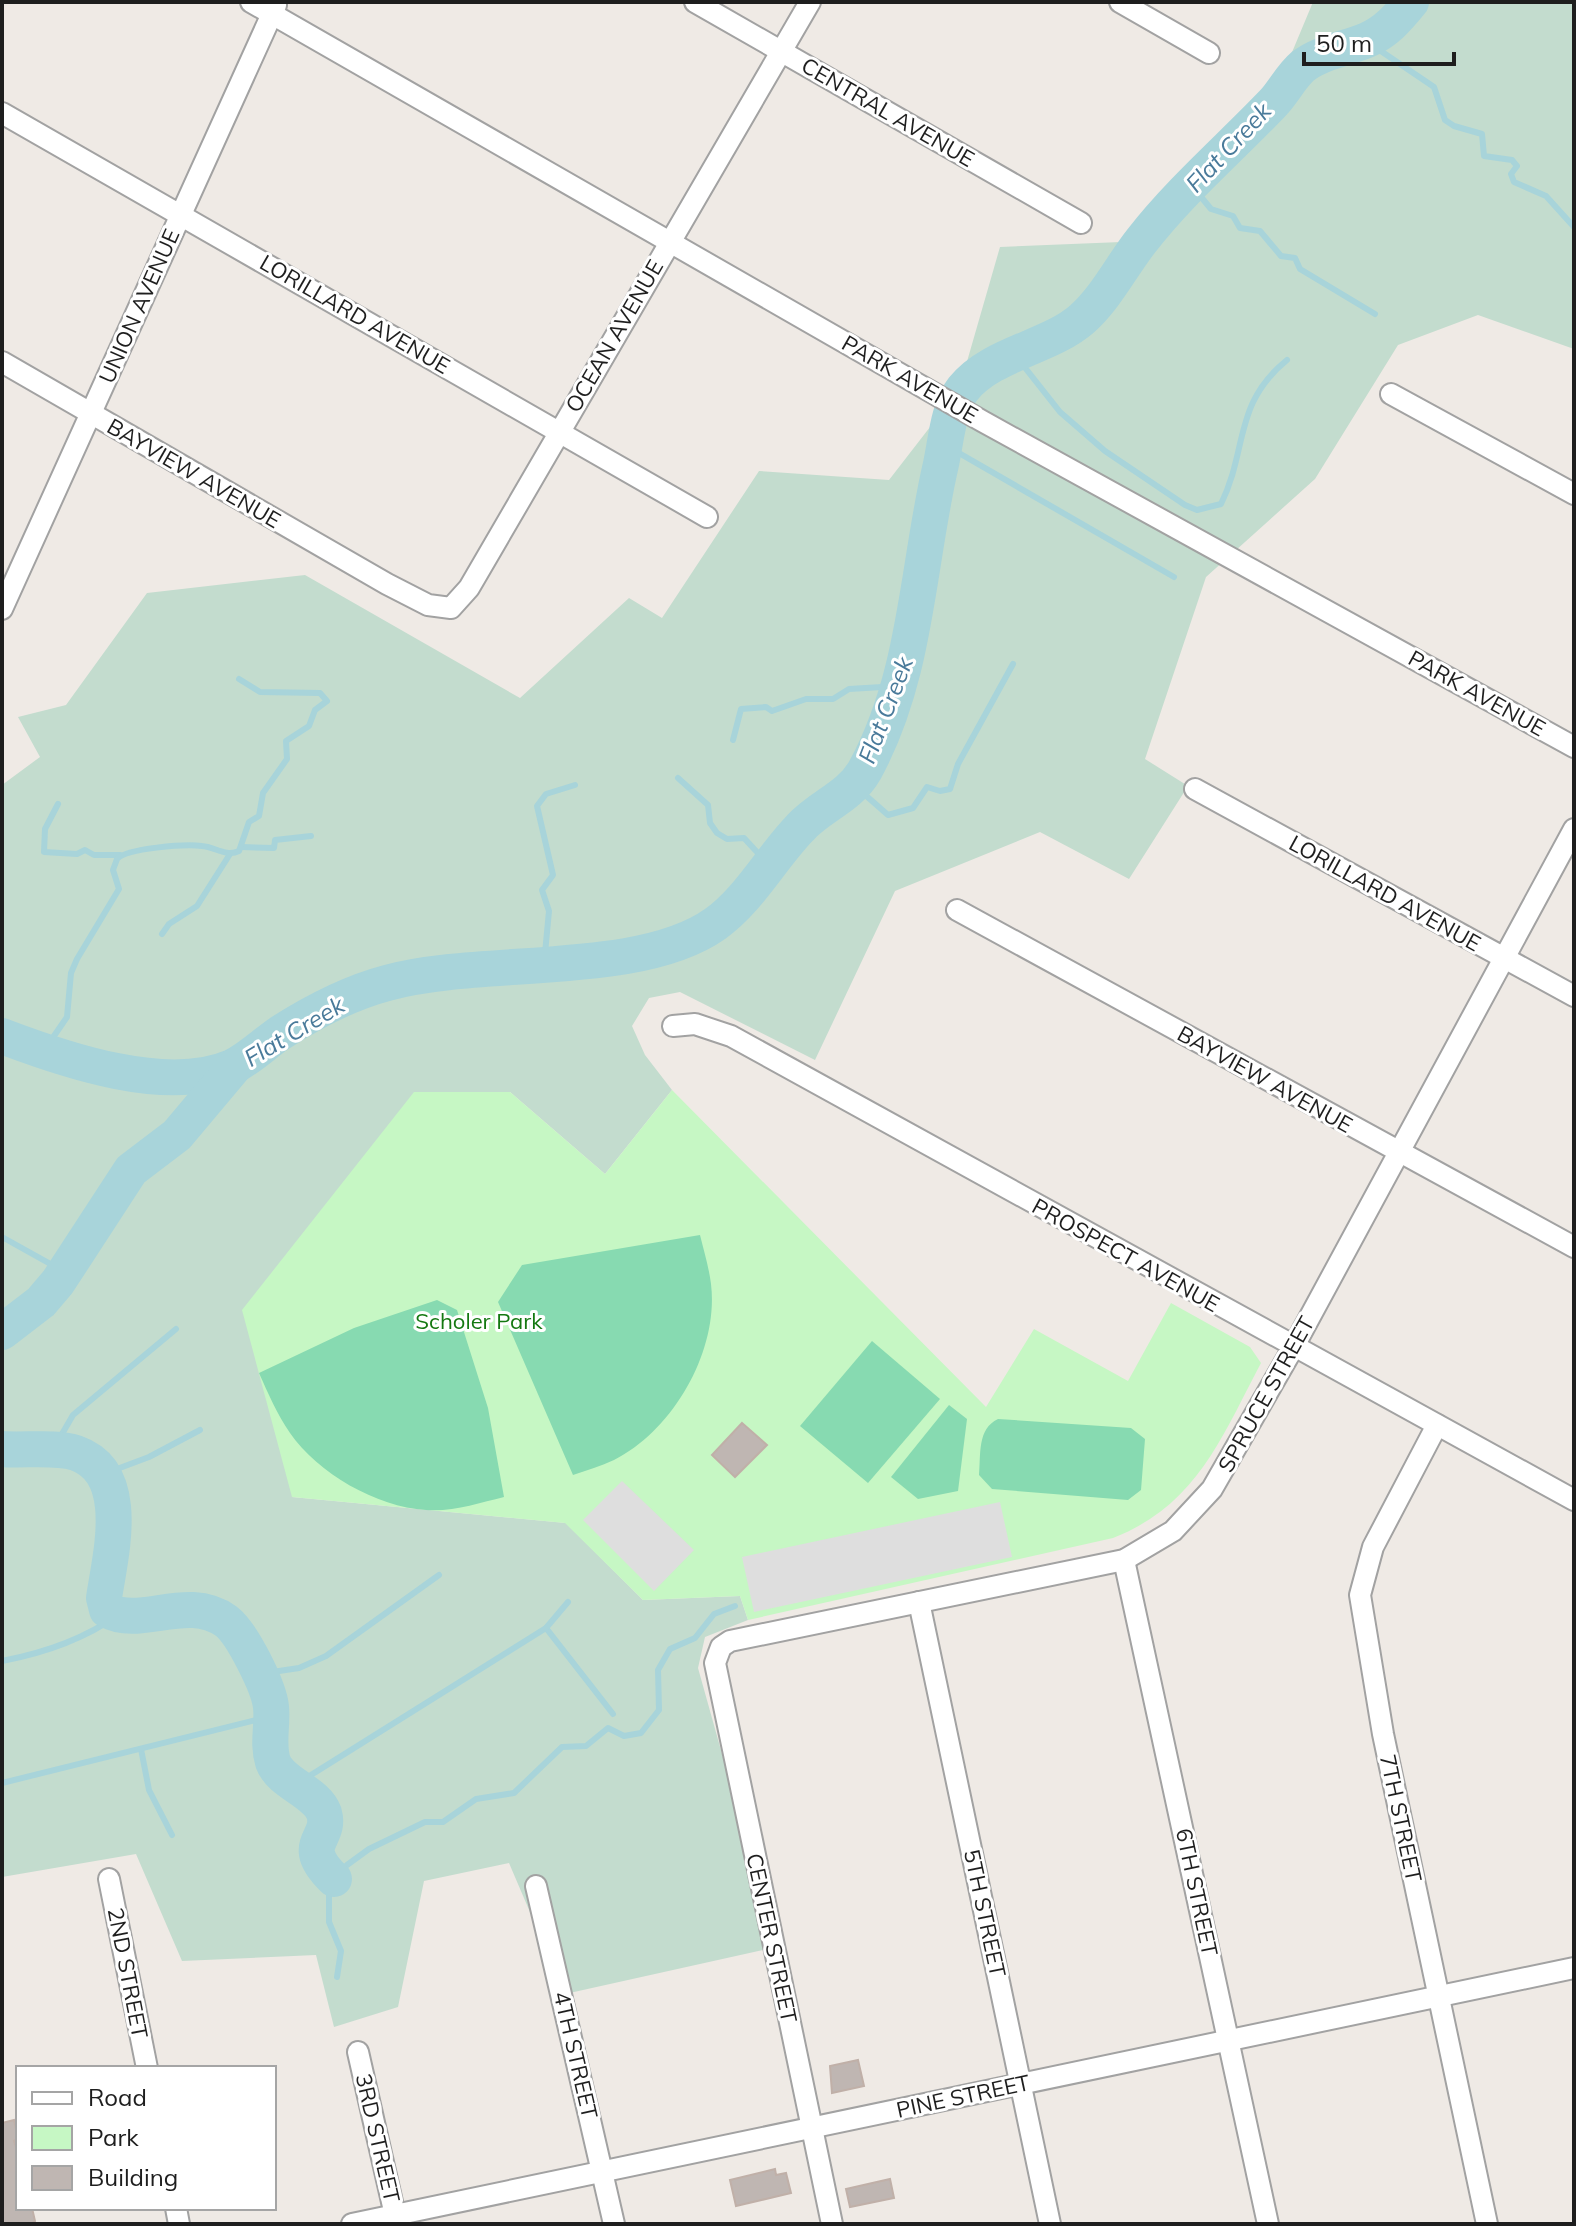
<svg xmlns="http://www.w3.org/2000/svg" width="1576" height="2226" viewBox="0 0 1576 2226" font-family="Mulish,sans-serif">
	<rect width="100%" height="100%" fill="#efeae5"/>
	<path fill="#c3dcce" d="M1313,2H1574V349L1478,315L1398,345L1315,479L1206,577L1145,759L1188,786L1129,879L1040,832L895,891L815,1060L680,992L649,998L632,1026L645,1055L672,1090L605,1174L510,1092L292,1497L566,1523L643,1600L740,1596L748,1620L705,1637L698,1668L776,1947L565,1994L509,1863L424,1881L398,2007L334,2027L316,1955L182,1961L136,1854L2,1877V785L40,757L18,717L66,705L147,593L305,575L520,698L629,598L662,618L759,471L889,480L937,418L966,365L1000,247L1121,242L1285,69Z"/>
	<path fill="#c6f7c4" d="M672,1090L986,1407L1034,1329L1128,1381L1171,1303L1250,1347L1261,1363C1221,1438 1197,1505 1113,1538L748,1620L740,1596L643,1600L565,1523L292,1497L242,1310L414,1092H510L605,1174Z"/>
	<g fill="#87dab1">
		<path d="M700,1235C704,1251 709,1268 711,1284C719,1350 674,1430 614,1460C601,1466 587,1470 573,1475L498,1302L522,1265Z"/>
		<path d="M437,1300L457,1310L488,1408L504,1497C479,1503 453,1512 426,1510C376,1507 318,1473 290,1433C277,1414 268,1393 259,1373L354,1328Z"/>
		<path d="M872,1341L940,1399L868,1483L800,1426Z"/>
		<path d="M949,1405L967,1419L958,1491L918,1499L891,1477Z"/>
		<path d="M998,1419L1131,1428L1145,1439L1141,1490L1128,1500L992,1489L979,1475C981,1454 977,1429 998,1419Z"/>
	</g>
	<g fill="#dedede">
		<path d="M622,1481L694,1550L654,1591L583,1520Z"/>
		<path d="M1000,1502L1012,1557L754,1612L742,1557Z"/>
	</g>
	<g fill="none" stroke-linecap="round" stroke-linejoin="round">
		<g stroke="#a8d4da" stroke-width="6">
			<path d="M1366,41L1434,87L1445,120L1454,126L1482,134L1484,156L1512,160L1517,166L1511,174L1514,182L1546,196L1574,227"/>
			<path d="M1192,186L1211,209L1233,216L1240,228L1260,231L1281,256L1295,258L1300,269L1375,314"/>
			<path d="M1015,355L1060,412L1105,451L1185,505L1197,510L1221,504C1248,449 1233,404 1287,360"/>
			<path d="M945,445L1174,577"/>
			<path d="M733,740L741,709L766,707L772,711L806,699H833L849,689L899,686"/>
			<path d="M678,778L708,805L710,823L717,833L727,839L744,838L769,865"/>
			<path d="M855,786L888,815L913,808L927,787L940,791L950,789L958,764L1013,664"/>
			<path d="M58,804L45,829L44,852L77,854L85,850L94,855H120"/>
			<path d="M241,847L274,848L275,840L311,836"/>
			<path d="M162,934L169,924L197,906L230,854"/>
			<path d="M544,964L549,911L542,890L553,875L537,806L546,794L575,785"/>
			<path d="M43,1052L67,1017L71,973L77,959L119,889L113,870L117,859C127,848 185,844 202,846C215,847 226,857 239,851L249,822L259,816L263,793L287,759L286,741L309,726L315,710L327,701L320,693L260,692L239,679"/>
			<path d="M2,1237L65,1272"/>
			<path d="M60,1451L62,1434L73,1415L176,1329"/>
			<path d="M101,1475L149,1457L200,1430"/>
			<path d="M546,1628L613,1714"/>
			<path d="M2,1661C44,1653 83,1640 118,1615"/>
			<path d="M259,1674L299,1668L326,1656L439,1575"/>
			<path d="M141,1749L149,1790L172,1835"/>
			<path d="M2,1783L272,1716"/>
			<path d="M295,1785L546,1628L568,1602"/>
			<path d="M337,1977L341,1951L329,1922V1890L334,1879L347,1865L369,1849L425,1822H443L476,1799L514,1793L562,1747L586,1746L608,1728L624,1736L641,1733L659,1710L658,1670L670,1649L695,1638L714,1614L735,1606"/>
		</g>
		<g stroke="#a8d4da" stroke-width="36">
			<path d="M2,1036C65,1060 167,1095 232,1067C249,1059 264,1044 280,1033C313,1012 349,993 387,983C480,957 639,978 715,924C749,900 771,858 800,828C821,805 849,798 865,770C917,675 917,567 941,464C946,441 948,408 963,389C992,353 1049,348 1082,319C1106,298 1122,265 1142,240C1180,191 1229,149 1272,104C1283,93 1291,76 1303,66C1321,52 1346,49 1367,40C1386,32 1398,18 1411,2"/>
			<path d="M2,1332L41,1302L58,1282L131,1170L177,1135L235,1066"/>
			<path d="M2,1449C24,1451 55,1446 76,1453C133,1473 110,1556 104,1598L107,1610C141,1629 187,1593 226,1621C242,1633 269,1687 271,1707C273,1725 267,1743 273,1762C281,1784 316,1791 324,1813C332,1840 297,1843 334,1879"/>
		</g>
	</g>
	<g fill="#bfb6b2" stroke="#c0b0a8" stroke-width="2">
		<path d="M742,1423L767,1445L735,1477L712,1455Z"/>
		<path d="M858,2060L864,2086L832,2093L830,2066Z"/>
		<path d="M14,2120L18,2138L14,2141L18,2154V2208H32L35,2221L31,2224H2V2123Z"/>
		<path d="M775,2169L776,2175L786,2173L791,2193L736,2206L730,2180Z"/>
		<path d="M890,2179L894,2198L850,2207L846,2189Z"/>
	</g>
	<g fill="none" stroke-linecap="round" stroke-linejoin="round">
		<defs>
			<g id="minor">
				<path d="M251,2L982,421L1574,747"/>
				<path d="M695,2L1081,223"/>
				<path d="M1120,2L1209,53"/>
				<path d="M2,113L707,517"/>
				<path d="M2,362L387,584L428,605L451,608L469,588L810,2"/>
				<path d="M1391,394L1574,494"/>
				<path d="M2,609L276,5"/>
				<path d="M1195,789L1574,996"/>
				<path d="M957,910L1574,1247"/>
				<path d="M673,1026L695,1024L731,1036L1574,1500"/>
				<path d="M1437,1425L1373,1547L1360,1595L1383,1734L1487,2224"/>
				<path d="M1124,1560L1268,2224"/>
				<path d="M919,1602L1050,2224"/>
				<path d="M109,1879L147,2068"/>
				<path d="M536,1886L614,2224"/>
				<path d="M358,2052L397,2224"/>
				<path d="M176,2208L179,2224"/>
				<path d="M352,2224L1574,1968"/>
				<path d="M832,2224L715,1663L721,1647L730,1641L1124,1560L1173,1531L1212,1489L1293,1348L1574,829"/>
			</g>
		</defs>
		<use href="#minor" stroke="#a2a2a2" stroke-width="24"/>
		<use href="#minor" stroke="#fff" stroke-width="20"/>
	</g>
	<g text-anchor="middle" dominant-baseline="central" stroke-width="6" stroke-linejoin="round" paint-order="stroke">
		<g font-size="22" fill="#1e1e1e" stroke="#fff">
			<text transform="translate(888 112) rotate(30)">CENTRAL AVENUE</text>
			<text transform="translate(139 306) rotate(-66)">UNION AVENUE</text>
			<text transform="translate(355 314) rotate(30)">LORILLARD AVENUE</text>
			<text transform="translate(614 336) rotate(-60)">OCEAN AVENUE</text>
			<text transform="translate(910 379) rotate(30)">PARK AVENUE</text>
			<text transform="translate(194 473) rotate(30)">BAYVIEW AVENUE</text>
			<text transform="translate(1477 693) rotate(29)">PARK AVENUE</text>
			<text transform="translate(1385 893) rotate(29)">LORILLARD AVENUE</text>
			<text transform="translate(1265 1079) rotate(29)">BAYVIEW AVENUE</text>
			<text transform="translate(1126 1255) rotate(29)">PROSPECT AVENUE</text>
			<text transform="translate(1266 1394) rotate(-61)">SPRUCE STREET</text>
			<text transform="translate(1401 1818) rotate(78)">7TH STREET</text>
			<text transform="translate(1197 1892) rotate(78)">6TH STREET</text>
			<text transform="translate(985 1913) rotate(78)">5TH STREET</text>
			<text transform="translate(772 1938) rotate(78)">CENTER STREET</text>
			<text transform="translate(128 1973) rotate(79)">2ND STREET</text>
			<text transform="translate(576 2055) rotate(77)">4TH STREET</text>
			<text transform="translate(963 2096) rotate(-12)">PINE STREET</text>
			<text transform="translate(378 2138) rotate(77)">3RD STREET</text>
		</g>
		<g font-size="22" fill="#147811" stroke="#fff">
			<text x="479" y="1321">Scholer Park</text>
		</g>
		<g font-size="24" font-style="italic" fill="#497a9a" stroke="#fff">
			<text transform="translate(1228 147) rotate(-47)">Flat Creek</text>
			<text transform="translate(885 710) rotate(-69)">Flat Creek</text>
			<text transform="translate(294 1031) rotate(-31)">Flat Creek</text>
		</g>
	</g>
	<rect width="1576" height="2226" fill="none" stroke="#1e1e1e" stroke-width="8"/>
	<rect x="16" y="2066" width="260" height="144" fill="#ffffff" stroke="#a5a5a5" stroke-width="2"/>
	<rect x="32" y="2092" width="40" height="12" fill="#ffffff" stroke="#a5a5a5" stroke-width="2"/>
	<text x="88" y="2106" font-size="24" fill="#1e1e1e">Road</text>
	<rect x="32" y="2126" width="40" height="24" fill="#c6f7c4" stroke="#a5a5a5" stroke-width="2"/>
	<text x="88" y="2146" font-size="24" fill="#1e1e1e">Park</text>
	<rect x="32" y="2166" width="40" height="24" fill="#bfb6b2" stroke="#a5a5a5" stroke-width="2"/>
	<text x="88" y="2186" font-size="24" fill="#1e1e1e">Building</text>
	<path d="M1304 52v12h150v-12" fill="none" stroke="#1e1e1e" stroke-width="4"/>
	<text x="1316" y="52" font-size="24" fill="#1e1e1e" stroke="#ffffff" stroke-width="6" paint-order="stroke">50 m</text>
</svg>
